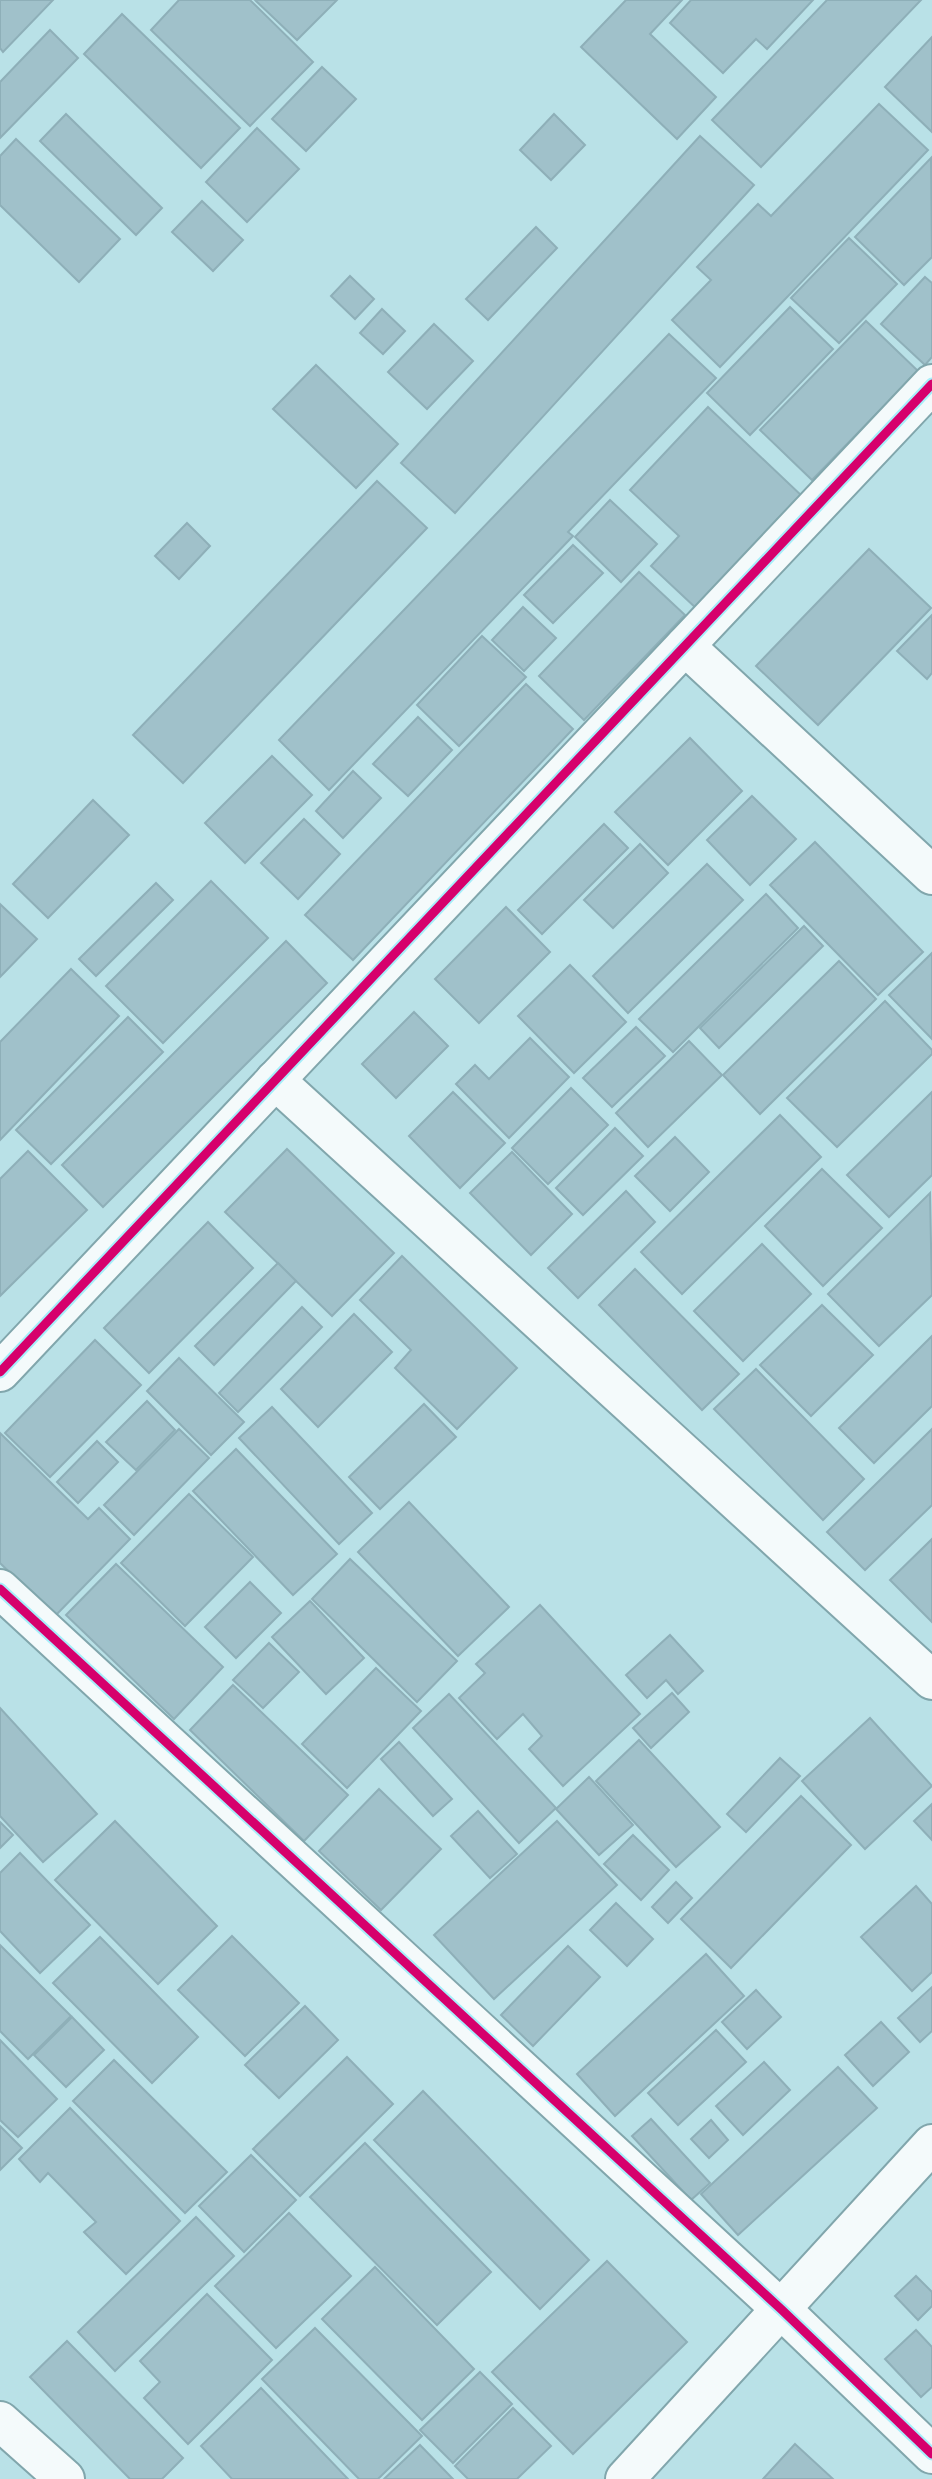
<svg xmlns="http://www.w3.org/2000/svg" width="932" height="2479" viewBox="0 0 932 2479" font-family="Poppins,sans-serif">
	<rect width="100%" height="100%" fill="#b9e1e7"/>
	<g fill="#a0c1ca" stroke="#8eafb8" stroke-width="2">
		<path d="M0,0H53L3,52L0,48Z"/>
		<path d="M179,0H250L313,62L250,126L151,30Z"/>
		<path d="M255,0H337L297,40Z"/>
		<path d="M626,0H682L650,34L716,97L677,139L581,47Z"/>
		<path d="M691,0H813L767,49L756,39L723,73L670,23Z"/>
		<path d="M827,0H921L761,167L712,120Z"/>
		<path d="M122,14L240,128L201,168L84,54Z"/>
		<path d="M50,30L78,58L0,138V82Z"/>
		<path d="M932,37V132L885,87Z"/>
		<path d="M322,67L356,99L306,151L272,119Z"/>
		<path d="M879,104L928,150L720,367L672,320L711,280L697,267L758,204L771,216Z"/>
		<path d="M66,114L162,208L136,235L40,141Z"/>
		<path d="M554,114L585,145L551,180L520,150Z"/>
		<path d="M257,128L299,169L247,222L206,182Z"/>
		<path d="M700,136L754,185L455,513L401,463Z"/>
		<path d="M16,139L120,239L79,282L0,205V156Z"/>
		<path d="M931,158L932,257L904,285L855,237Z"/>
		<path d="M202,201L243,240L213,271L172,232Z"/>
		<path d="M536,227L557,248L488,320L466,299Z"/>
		<path d="M849,238L897,284L839,343L791,298Z"/>
		<path d="M350,276L374,299L355,319L331,296Z"/>
		<path d="M925,277L932,283V357L925,365L881,324Z"/>
		<path d="M790,307L833,349L750,435L707,393Z"/>
		<path d="M382,309L405,331L383,354L360,333Z"/>
		<path d="M866,321L918,371L812,480L760,430Z"/>
		<path d="M434,324L473,361L427,409L388,372Z"/>
		<path d="M669,334L716,378L568,532L573,536L329,790L279,740Z"/>
		<path d="M316,365L398,444L356,488L273,409Z"/>
		<path d="M708,407L803,497L697,609L651,566L679,536L630,490Z"/>
		<path d="M377,481L427,528L183,783L133,735Z"/>
		<path d="M610,500L657,544L621,582L575,537Z"/>
		<path d="M187,523L210,546L179,579L155,556Z"/>
		<path d="M573,545L603,573L553,623L524,595Z"/>
		<path d="M869,549L931,608L818,725L756,666Z"/>
		<path d="M639,572L685,615L584,720L539,676Z"/>
		<path d="M523,607L556,638L524,671L492,640Z"/>
		<path d="M932,615V673L927,679L897,651Z"/>
		<path d="M482,636L526,677L459,746L417,705Z"/>
		<path d="M526,684L573,729L353,960L305,915Z"/>
		<path d="M418,717L452,750L408,796L373,764Z"/>
		<path d="M690,738L742,791L668,865L615,812Z"/>
		<path d="M272,756L312,795L245,863L205,823Z"/>
		<path d="M353,771L381,798L343,838L316,811Z"/>
		<path d="M752,796L796,839L750,885L707,840Z"/>
		<path d="M93,800L129,835L48,918L13,884Z"/>
		<path d="M304,819L340,854L298,899L261,863Z"/>
		<path d="M604,824L628,848L542,934L518,910Z"/>
		<path d="M815,842L923,952L878,995L770,885Z"/>
		<path d="M640,844L668,873L613,928L584,900Z"/>
		<path d="M707,864L743,900L628,1013L593,976Z"/>
		<path d="M211,881L268,938L163,1043L106,986Z"/>
		<path d="M156,883L173,900L96,976L79,959Z"/>
		<path d="M766,894L798,928L673,1052L639,1019Z"/>
		<path d="M0,904L37,939L0,977Z"/>
		<path d="M506,907L550,952L479,1023L435,979Z"/>
		<path d="M804,926L823,946L719,1048L700,1028Z"/>
		<path d="M286,941L327,983L103,1207L62,1165Z"/>
		<path d="M932,953V1039L889,995Z"/>
		<path d="M839,961L876,999L760,1114L723,1075Z"/>
		<path d="M570,965L626,1022L574,1073L518,1016Z"/>
		<path d="M71,969L119,1016L0,1140V1042Z"/>
		<path d="M885,1001L932,1050V1054L837,1147L787,1098Z"/>
		<path d="M414,1012L448,1046L396,1098L362,1064Z"/>
		<path d="M128,1017L163,1052L51,1164L16,1130Z"/>
		<path d="M636,1027L665,1056L612,1107L583,1078Z"/>
		<path d="M530,1038L569,1077L509,1138L456,1084L475,1065L489,1079Z"/>
		<path d="M689,1041L722,1075L648,1147L616,1113Z"/>
		<path d="M571,1088L608,1125L548,1184L512,1148Z"/>
		<path d="M453,1092L505,1143L460,1188L409,1136Z"/>
		<path d="M932,1092V1175L889,1217L847,1175Z"/>
		<path d="M780,1115L821,1157L682,1294L641,1252Z"/>
		<path d="M615,1128L643,1156L583,1215L556,1188Z"/>
		<path d="M675,1137L709,1172L670,1211L635,1176Z"/>
		<path d="M287,1149L394,1253L332,1316L225,1212Z"/>
		<path d="M28,1151L87,1210L0,1296V1179Z"/>
		<path d="M512,1152L572,1214L531,1255L470,1193Z"/>
		<path d="M822,1169L882,1228L823,1286L765,1226Z"/>
		<path d="M626,1191L655,1222L578,1298L548,1268Z"/>
		<path d="M930,1193L932,1295L879,1346L828,1294Z"/>
		<path d="M208,1222L253,1268L149,1373L104,1328Z"/>
		<path d="M762,1244L811,1294L743,1361L694,1311Z"/>
		<path d="M402,1256L517,1368L457,1429L395,1368L411,1350L360,1300Z"/>
		<path d="M278,1263L296,1281L214,1365L195,1346Z"/>
		<path d="M635,1269L739,1374L702,1410L599,1305Z"/>
		<path d="M822,1305L873,1355L811,1416L760,1365Z"/>
		<path d="M302,1307L322,1327L238,1412L219,1393Z"/>
		<path d="M354,1314L392,1352L318,1427L281,1389Z"/>
		<path d="M932,1336V1406L874,1463L839,1428Z"/>
		<path d="M95,1340L141,1385L50,1477L5,1433Z"/>
		<path d="M179,1358L244,1422L211,1455L147,1391Z"/>
		<path d="M756,1369L864,1479L823,1520L714,1409Z"/>
		<path d="M147,1401L175,1430L136,1470L106,1442Z"/>
		<path d="M424,1404L456,1437L380,1509L349,1477Z"/>
		<path d="M272,1407L372,1513L339,1544L239,1438Z"/>
		<path d="M179,1429L209,1458L134,1535L104,1505Z"/>
		<path d="M932,1429V1505L865,1570L827,1532Z"/>
		<path d="M0,1433L88,1519L99,1508L130,1539L55,1616L0,1563Z"/>
		<path d="M97,1441L118,1462L78,1503L57,1482Z"/>
		<path d="M236,1449L337,1554L293,1595L193,1491Z"/>
		<path d="M189,1494L253,1557L185,1626L121,1563Z"/>
		<path d="M409,1502L509,1607L458,1656L358,1552Z"/>
		<path d="M932,1539V1622L890,1580Z"/>
		<path d="M350,1559L457,1661L417,1702L312,1599Z"/>
		<path d="M116,1564L223,1667L174,1719L66,1615Z"/>
		<path d="M250,1582L281,1613L236,1658L205,1627Z"/>
		<path d="M310,1601L364,1658L326,1694L272,1637Z"/>
		<path d="M540,1605L640,1714L563,1786L529,1749L542,1736L523,1714L497,1739L459,1698L485,1673L476,1664Z"/>
		<path d="M670,1635L703,1671L678,1694L666,1680L647,1698L626,1675Z"/>
		<path d="M269,1643L299,1672L263,1708L233,1680Z"/>
		<path d="M376,1668L421,1711L347,1788L302,1744Z"/>
		<path d="M233,1685L348,1795L304,1841L190,1730Z"/>
		<path d="M672,1693L689,1712L651,1748L633,1728Z"/>
		<path d="M449,1694L556,1808L519,1843L413,1728Z"/>
		<path d="M0,1708L97,1814L43,1862L0,1816Z"/>
		<path d="M870,1718L932,1786L865,1849L802,1781Z"/>
		<path d="M639,1740L720,1827L676,1867L596,1781Z"/>
		<path d="M399,1742L452,1799L433,1816L381,1759Z"/>
		<path d="M780,1758L800,1776L746,1832L727,1814Z"/>
		<path d="M589,1777L633,1825L599,1855L556,1809Z"/>
		<path d="M379,1789L441,1849L381,1910L319,1851Z"/>
		<path d="M801,1796L851,1845L731,1968L681,1919Z"/>
		<path d="M932,1804V1840L914,1821Z"/>
		<path d="M478,1811L517,1854L490,1878L451,1836Z"/>
		<path d="M115,1821L217,1926L158,1984L55,1880Z"/>
		<path d="M557,1821L617,1885L494,1999L434,1935Z"/>
		<path d="M0,1822L13,1835L0,1848Z"/>
		<path d="M633,1835L669,1870L641,1900L604,1864Z"/>
		<path d="M20,1853L90,1925L40,1973L0,1931V1873Z"/>
		<path d="M676,1882L692,1898L668,1923L652,1907Z"/>
		<path d="M916,1886L932,1904V1972L912,1991L861,1937Z"/>
		<path d="M616,1903L653,1939L627,1966L590,1930Z"/>
		<path d="M232,1936L299,2003L245,2056L178,1990Z"/>
		<path d="M100,1937L198,2037L152,2083L53,1983Z"/>
		<path d="M0,1945L71,2016L28,2059L0,2031Z"/>
		<path d="M568,1946L600,1977L533,2046L501,2015Z"/>
		<path d="M706,1954L744,1996L615,2116L577,2074Z"/>
		<path d="M932,1987V2031L920,2042L898,2018Z"/>
		<path d="M756,1990L781,2017L747,2049L722,2022Z"/>
		<path d="M305,2006L338,2040L279,2098L245,2065Z"/>
		<path d="M72,2017L104,2050L66,2087L34,2055Z"/>
		<path d="M881,2022L909,2052L873,2086L845,2055Z"/>
		<path d="M716,2030L746,2062L678,2125L648,2093Z"/>
		<path d="M0,2040L57,2099L18,2137L0,2120Z"/>
		<path d="M347,2057L393,2104L300,2196L253,2149Z"/>
		<path d="M114,2060L227,2172L185,2213L73,2101Z"/>
		<path d="M764,2062L790,2090L743,2135L716,2106Z"/>
		<path d="M838,2067L877,2108L738,2235L701,2194Z"/>
		<path d="M423,2091L589,2260L540,2309L374,2140Z"/>
		<path d="M70,2108L180,2221L126,2274L84,2232L96,2222L48,2173L40,2182L19,2159Z"/>
		<path d="M651,2119L710,2183L691,2200L632,2136Z"/>
		<path d="M711,2120L728,2140L709,2158L691,2139Z"/>
		<path d="M0,2126L22,2148L0,2170Z"/>
		<path d="M365,2143L491,2272L437,2325L310,2197Z"/>
		<path d="M251,2155L296,2200L244,2252L199,2206Z"/>
		<path d="M289,2213L351,2276L276,2348L215,2286Z"/>
		<path d="M196,2217L234,2256L115,2371L78,2332Z"/>
		<path d="M607,2261L687,2342L573,2454L492,2372Z"/>
		<path d="M375,2267L474,2369L422,2420L322,2319Z"/>
		<path d="M916,2276L932,2292V2306L918,2320L895,2296Z"/>
		<path d="M207,2294L272,2360L188,2444L144,2398L160,2382L140,2361Z"/>
		<path d="M315,2328L422,2436L378,2479H359L262,2379Z"/>
		<path d="M916,2330L932,2347V2387L921,2397L885,2359Z"/>
		<path d="M67,2341L183,2458L162,2479H130L30,2377Z"/>
		<path d="M480,2372L512,2404L453,2463L420,2430Z"/>
		<path d="M261,2388L348,2479H232L201,2446Z"/>
		<path d="M513,2408L551,2446L517,2479H468L455,2466Z"/>
		<path d="M795,2444L833,2479H763Z"/>
		<path d="M420,2445L453,2479H384Z"/>
	</g>
	<g fill="none" stroke-linecap="round" stroke-linejoin="round">
		<defs>
			<g id="minor">
				<path d="M685,646L932,875"/>
				<path d="M275,1080L932,1680"/>
				<path d="M0,1372L932,384"/>
				<path d="M0,1589L782,2310L932,2454"/>
				<path d="M0,2421L65,2479"/>
				<path d="M625,2479L932,2144"/>
			</g>
		</defs>
		<use href="#minor" stroke="#81a6ac" stroke-width="42"/>
		<use href="#minor" stroke="#f4fafb" stroke-width="38"/>
		<defs>
			<g id="cycleway">
				<path d="M0,1372L932,384"/>
				<path d="M0,1589L782,2310L932,2454"/>
			</g>
		</defs>
		<use href="#cycleway" stroke="#a6eefa" stroke-width="13"/>
		<use href="#cycleway" stroke="#d6006c" stroke-width="9"/>
	</g>
</svg>
